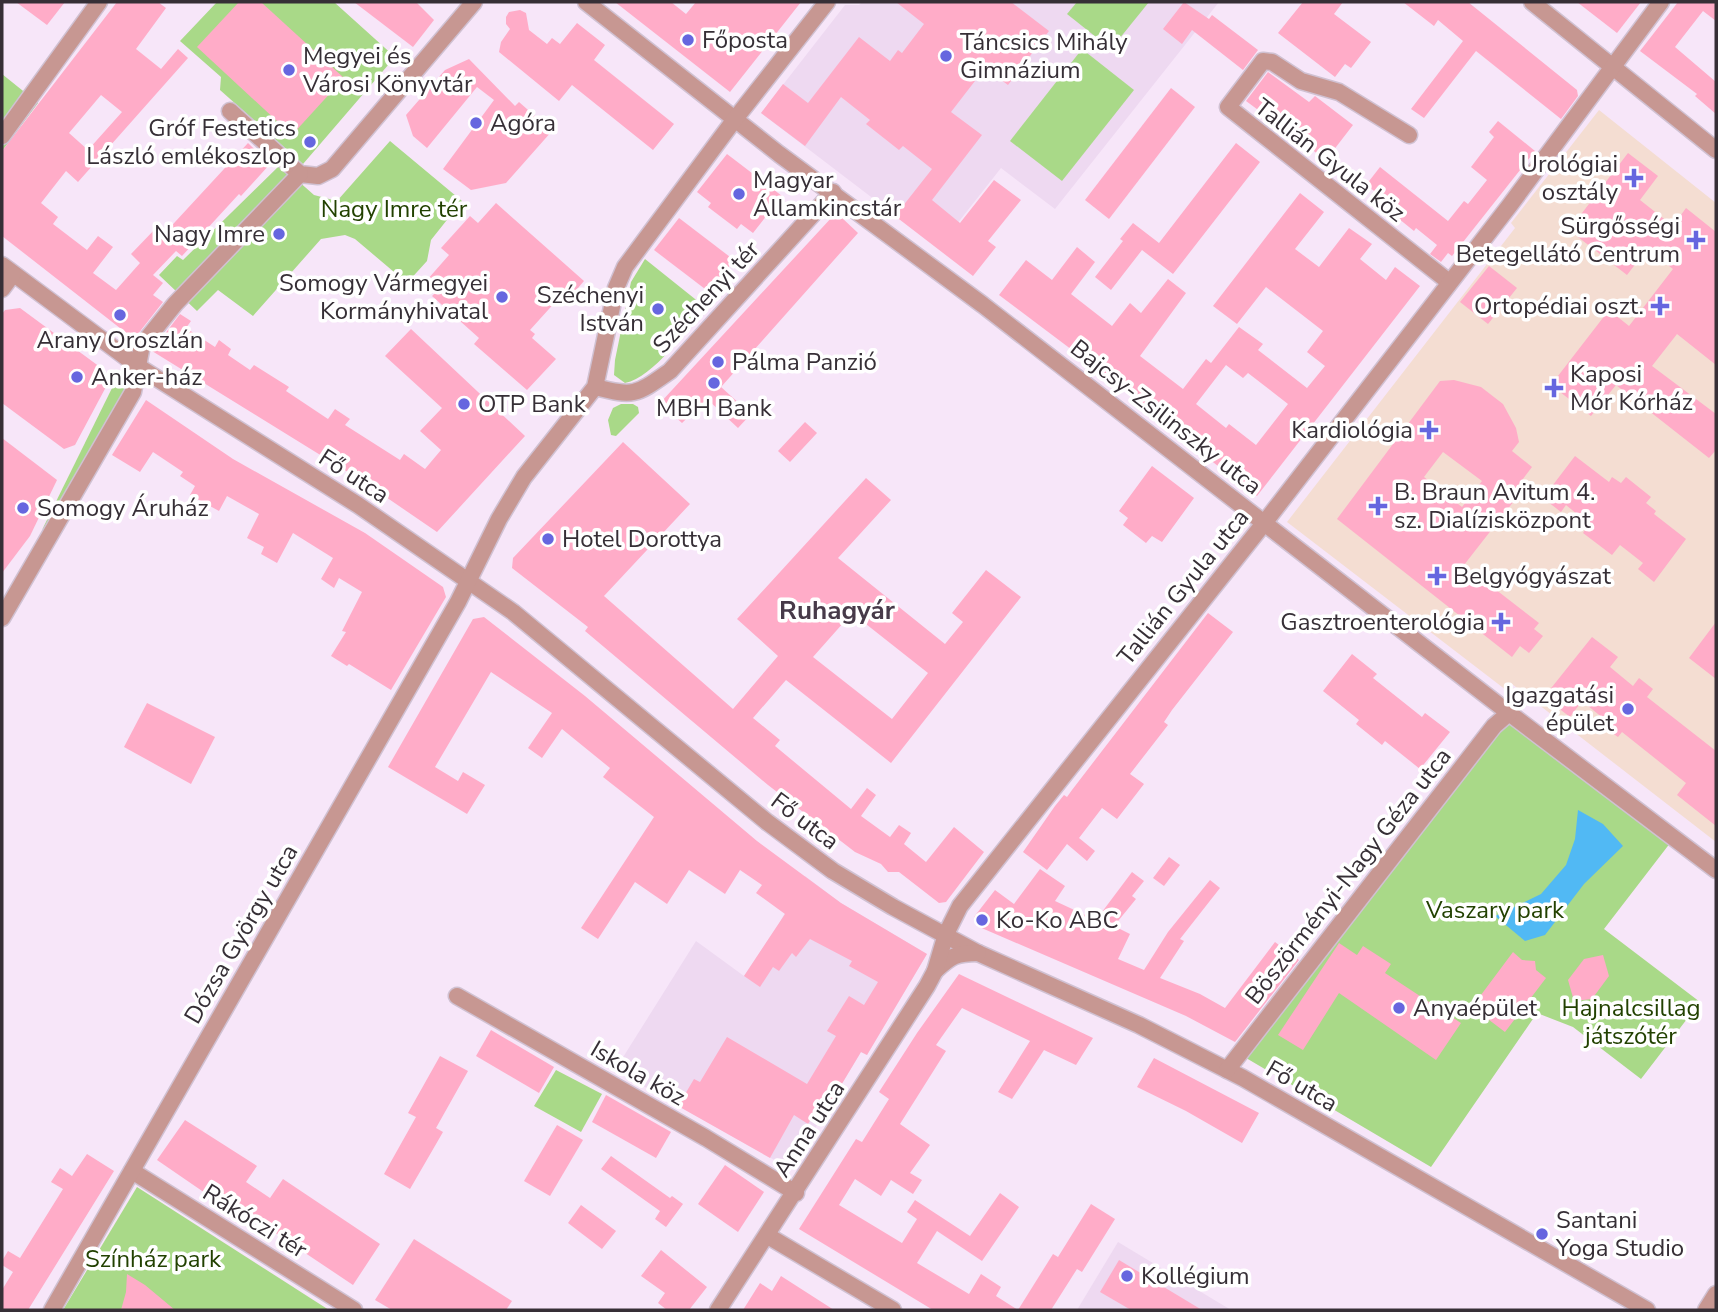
<svg xmlns="http://www.w3.org/2000/svg" width="1718" height="1312" viewBox="0 0 1718 1312" font-family="'Nunito Sans',sans-serif">
	<rect width="100%" height="100%" fill="#f7e6f9"/>
	<g fill="#eed9f1">
		<path d="M862,2H1219L1055,209L1001,168L938,248L761,113L845,5H859Z"/>
		<path d="M805,876L841,903L927,954L867,1055L861,1052L793,1165L785,1166L615,1070L696,941L744,976L780,922Z"/>
		<path d="M1118,1242L1231,1310H1077Z"/>
	</g>
	<path fill="#f4ddd2" d="M1599,110L1716,203V842L1512,684L1506,690L1287,522L1515,228L1511,223Z"/>
	<g fill="#a9d988">
		<path d="M217,2H334L395,57L303,164L220,90L221,77L180,41Z"/>
		<path d="M1077,2H1149L1111,49L1067,14Z"/>
		<path d="M1082,49L1134,90L1062,181L1010,141Z"/>
		<path d="M2,74L38,103L2,151Z"/>
		<path d="M390,141L462,201L431,240L427,261L407,283L355,239L345,235L321,239L253,316L218,290L197,311L159,275L177,256L183,260L280,165L314,195L337,201Z"/>
		<path d="M645,259L705,307C686,330 654,377 625,383L614,375L615,360L631,282Z"/>
		<path d="M115,382L130,392L73,490L42,530Z"/>
		<path d="M621,404H633L638,407L639,413L616,436L611,435L608,420L613,408Z"/>
		<path d="M1509,713L1674,838L1604,929L1700,1002L1641,1079L1573,1027L1537,1013L1431,1167L1241,1055Z"/>
		<path d="M556,1070L602,1094L581,1132L534,1106Z"/>
		<path d="M137,1187L329,1310H63Z"/>
	</g>
	<path fill="#51b9f4" d="M1578,810L1603,824L1623,846L1584,884L1545,935L1525,941L1495,916L1541,894L1566,865L1575,839Z"/>
	<g fill="#ffacc8" fill-rule="evenodd">
		<path d="M16,2H65L47,25Z"/>
		<path d="M117,2H158L166,8L136,49L161,69L178,49L188,58L78,182L66,171L41,203L58,217L53,224L87,250L98,236L113,247L93,273L116,290L140,263L131,254L156,228L163,235L248,143L270,164L241,196L239,194L182,256L176,251L153,275L163,283L153,295L163,302L134,339L2,236V151ZM101,95L122,112L88,150L69,133Z"/>
		<path d="M239,2H261L344,78L292,135L197,47Z"/>
		<path d="M354,2H416L434,20L413,47Z"/>
		<path d="M615,2H671L686,14L696,2H801L730,92Z"/>
		<path d="M896,2H1011L1049,31L1008,85L985,68L951,112L982,135L932,200L960,223L994,180L1021,200L988,241L996,247L973,276L895,216L932,169L903,146L899,150L866,124L870,120L841,97L805,146L761,113L783,84L808,103L859,37L890,61L898,50L902,53L924,24Z"/>
		<path d="M1184,2L1209,19L1212,15L1258,50L1243,70L1192,30L1182,44L1163,29Z"/>
		<path d="M1303,2H1343L1334,14L1371,42L1351,68L1345,64L1335,77L1278,33Z"/>
		<path d="M1403,2H1468L1577,90L1578,96L1561,119L1476,51L1424,118L1411,109L1463,41L1438,20L1434,26Z"/>
		<path d="M1577,2H1641L1617,33Z"/>
		<path d="M1678,2H1716V21L1703,11L1675,47L1716,82V114L1695,96L1697,94L1640,51Z"/>
		<path d="M520,10L526,13L529,30L547,44L552,38L560,44L577,23L605,45L594,60L674,124L653,150L572,85L559,101L499,52L501,42L510,29L506,24V17L509,12Z"/>
		<path d="M469,59L515,106L519,102L552,131L506,183L471,190L443,169L494,100L477,87L427,148L413,136L406,115L445,70Z"/>
		<path d="M1268,72L1309,102L1315,96L1353,125L1326,160L1246,101Z"/>
		<path d="M1171,88L1195,107L1109,219L1085,200Z"/>
		<path d="M1498,121L1535,151L1452,256L1448,253L1441,262L1430,254L1437,245L1416,228L1414,231L1373,198L1377,193L1366,185L1380,167L1448,221L1464,201L1468,204L1487,180L1471,167L1494,137L1489,132Z"/>
		<path d="M1236,143L1260,162L1173,274L1142,250L1111,290L1095,277L1123,241L1120,239L1133,223L1159,243Z"/>
		<path d="M1628,153L1658,176L1640,200L1673,226L1686,208L1716,232V365L1677,334L1652,366L1716,414V450L1709,458L1616,385L1591,416L1551,385L1609,310L1629,326L1673,269L1647,249L1627,275L1569,230Z"/>
		<path d="M727,154L782,196L753,233L741,224L737,229L708,207L711,203L697,192Z"/>
		<path d="M1300,193L1324,212L1295,249L1319,267L1349,228L1372,244L1360,259L1386,280L1395,267L1420,286L1257,496L1205,456L1207,452L1177,429L999,295L1026,260L1052,280L1077,247L1095,262L1071,294L1112,326L1130,303L1141,313L1168,279L1186,293L1140,356L1183,389L1206,359L1211,363L1239,327L1263,344L1258,350L1307,388L1325,366L1307,352L1323,331L1266,287L1237,324L1213,306ZM1226,365L1243,378L1248,373L1288,404L1256,445L1229,424L1226,428L1196,404Z"/>
		<path d="M496,203L584,281L565,303L558,299L530,330L535,334L532,338L556,359L527,390L474,344L479,338L432,296L437,291L427,280L449,255L441,248L470,216L478,223Z"/>
		<path d="M833,216H840L858,233L721,387L751,414L738,428L707,399L682,423L660,403Z"/>
		<path d="M679,218L734,260L709,292L654,250Z"/>
		<path d="M1489,266L1517,288L1488,324L1460,302Z"/>
		<path d="M20,308L104,370L107,385L75,445L64,449L2,403V314L5,310Z"/>
		<path d="M180,314L191,321L186,328L215,347L219,340L231,349L228,355L250,370L254,365L289,387L286,391L328,419L335,409L350,419L345,425L400,460L404,454L425,469L441,450L420,431L442,408L385,356L411,329L525,436L437,532L364,482L152,351Z"/>
		<path d="M1454,380L1481,387L1503,404L1516,428L1519,442L1512,451L1532,467L1516,488L1521,492L1464,565L1539,623L1534,629L1543,636L1529,653L1520,646L1512,657L1337,519L1440,381ZM1443,452L1482,481L1462,507L1424,477Z"/>
		<path d="M146,400L233,459L365,533L443,587L446,597L391,690L349,664L347,666L331,656L346,632L342,631L362,592L339,578L334,588L321,579L333,558L293,533L277,563L261,554L264,547L247,538L259,514L227,496L219,511L190,495L195,486L180,476L183,472L153,452L140,472L112,455Z"/>
		<path d="M805,422L817,433L790,462L778,451Z"/>
		<path d="M2,438L57,480L30,536L2,573Z"/>
		<path d="M623,442L690,504L604,596L733,709L778,656L737,619L866,478L891,500L838,558L945,644L963,622L952,613L986,570L1021,597L891,763L786,680L753,718L780,740L775,746L851,809L867,788L876,795L861,816L890,837L899,825L911,833L904,844L926,862L954,827L984,852L946,902L939,903L899,872H888L881,864L855,852L768,785L585,631L588,627L512,568L513,558ZM852,613L928,673L892,719L813,657Z"/>
		<path d="M1575,456L1609,482L1612,477L1621,483L1626,477L1651,497L1646,503L1656,511L1654,514L1686,539L1654,582L1638,569L1643,563L1620,545L1612,555L1583,533L1589,524L1566,505L1561,512L1543,498Z"/>
		<path d="M1152,466L1194,498L1162,542L1152,536L1146,543L1123,525L1128,518L1119,511Z"/>
		<path d="M1208,613L1233,632L1172,710L1164,722L1168,725L1130,774L1144,784L1117,819L1102,808L1079,838L1095,851L1087,861L1067,844L1047,870L1023,852L1055,806L1064,795L1067,797L1072,790Z"/>
		<path d="M484,617L585,696L757,841L841,903L927,954L867,1055L861,1052L828,1107L821,1103L808,1124L794,1115L770,1158L678,1106L694,1079L700,1082L727,1037L807,1084L836,1036L827,1031L849,996L864,1005L878,982L849,966L852,961L810,939L796,957L792,953L779,971L773,967L760,987L744,976L785,914L756,893L762,885L740,870L725,894L689,870L667,904L635,882L598,939L581,928L654,817L603,777L610,768L562,729L542,758L528,748L552,713L491,672L435,767L458,781L463,772L485,785L467,814L388,767L473,619Z"/>
		<path d="M1716,622V679L1689,658Z"/>
		<path d="M1592,637L1618,657L1610,667L1633,686L1639,678L1653,689L1647,697L1716,751V826L1677,795L1686,783L1622,732L1618,737L1605,728L1609,723L1582,701L1570,717L1544,697Z"/>
		<path d="M1352,654L1377,674L1373,678L1422,717L1425,713L1450,732L1420,769L1385,741L1382,745L1356,724L1359,720L1323,691Z"/>
		<path d="M147,703L215,737L191,784L124,747Z"/>
		<path d="M1169,857L1180,865L1164,886L1153,878Z"/>
		<path d="M1040,869L1065,886L1055,901L1096,920L1132,872L1144,881L1132,896L1136,899L1114,926L1130,934L1118,959L1144,970L1168,932L1210,880L1220,888L1180,939L1184,941L1160,978L1200,994L1225,1008L1275,942L1299,960L1235,1042L1186,1016L977,926L974,917L995,890L1014,904Z"/>
		<path d="M1339,943L1357,955L1363,946L1391,964L1385,973L1461,1023L1436,1060L1339,993L1303,1050L1278,1035Z"/>
		<path d="M1513,952L1522,960L1535,961L1536,970L1546,978L1505,1032L1472,1007Z"/>
		<path d="M1603,955L1609,976L1592,999L1574,1001L1568,980L1584,959Z"/>
		<path d="M959,974L1093,1038L1076,1065L1044,1050L1012,1099L998,1092L1030,1041L962,1008L936,1045L946,1051L900,1124L930,1145L910,1173L922,1180L913,1194L891,1180L881,1196L855,1179L839,1205L902,1243L917,1219L907,1212L915,1200L970,1236L1000,1193L1019,1207L982,1261L937,1231L917,1263L969,1294L981,1274L1001,1287L996,1296L1018,1310L1053,1254L1058,1257L1091,1204L1115,1219L1082,1272L1077,1269L1051,1310H933L799,1229L856,1139L862,1142L889,1099L879,1092L917,1033Z"/>
		<path d="M491,1030L554,1067L539,1093L476,1056Z"/>
		<path d="M440,1056L468,1071L436,1128L443,1132L410,1189L384,1174L416,1117L408,1113Z"/>
		<path d="M1154,1058L1259,1113L1242,1143L1186,1111L1137,1087Z"/>
		<path d="M606,1095L671,1132L656,1158L592,1122Z"/>
		<path d="M185,1120L257,1166L246,1182L270,1198L283,1179L380,1244L353,1285L244,1212L240,1217L157,1160Z"/>
		<path d="M557,1125L583,1140L550,1196L524,1181Z"/>
		<path d="M87,1154L114,1171L28,1310H2V1290L13,1272L2,1265V1261L8,1251L20,1258L63,1189L51,1182L60,1168L72,1176Z"/>
		<path d="M611,1156L670,1198L672,1196L683,1204L666,1227L655,1219L660,1211L601,1169Z"/>
		<path d="M725,1165L764,1192L738,1232L698,1204Z"/>
		<path d="M581,1205L616,1231L602,1249L568,1223Z"/>
		<path d="M414,1239L512,1301L506,1310H392L375,1300Z"/>
		<path d="M661,1250L707,1287L689,1310H667L658,1303L665,1293L641,1276Z"/>
		<path d="M1119,1260L1202,1310H1131L1100,1292Z"/>
		<path d="M127,1274L145,1285L175,1310H121L126,1292Z"/>
		<path d="M781,1276L834,1310H743L760,1283L772,1291Z"/>
	</g>
	<g fill="none" stroke-linecap="round" stroke-linejoin="round">
		<defs>
			<g id="street">
				<path d="M586,2L779,154L983,305L1509,713L1716,870"/>
				<path d="M1532,2L1716,150"/>
				<path d="M230,111L300,174L318,176L332,169L474,2"/>
				<path d="M1409,135L1339,92L1301,81L1272,62L1263,61L1228,107L1449,282"/>
				<path d="M2,136L99,2"/>
				<path d="M2,265L139,367L358,505L513,612L767,822L833,871L893,907L978,953L1139,1025L1243,1078L1647,1310"/>
				<path d="M2,289L13,274"/>
				<path d="M595,387C635,397 636,395 670,371L833,192"/>
				<path d="M2,618L133,392L142,345L175,304L300,174"/>
				<path d="M935,971C951,956 956,953 978,953"/>
				<path d="M457,996L706,1138L796,1193"/>
				<path d="M1227,1070L1494,726L1509,713"/>
				<path d="M132,1171L354,1310"/>
				<path d="M768,1236L893,1310"/>
				<path d="M52,1310L458,602L499,519L524,477L595,387L616,288L625,267L735,119L827,2"/>
				<path d="M718,1310L927,986L935,971L946,934L960,906L1265,522L1510,205L1661,2"/>
				<path d="M1706,1310L1716,1294"/>
			</g>
		</defs>
		<use href="#street" stroke="#d0c1d2" stroke-width="19"/>
		<use href="#street" stroke="#c79792" stroke-width="16"/>
	</g>
	<g fill="#6666df" stroke="#fff" stroke-width="2.5">
		<circle cx="688" cy="40" r="7"/>
		<circle cx="946" cy="56" r="7"/>
		<circle cx="289" cy="70" r="7"/>
		<circle cx="476" cy="123" r="7"/>
		<circle cx="310" cy="142" r="7"/>
		<path d="M1630.5 167.5h7v7h7v7h-7v7h-7v-7h-7v-7h7z"/>
		<circle cx="739" cy="194" r="7"/>
		<circle cx="279" cy="234" r="7"/>
		<path d="M1692.5 229.5h7v7h7v7h-7v7h-7v-7h-7v-7h7z"/>
		<circle cx="502" cy="297" r="7"/>
		<path d="M1656.5 295.5h7v7h7v7h-7v7h-7v-7h-7v-7h7z"/>
		<circle cx="658" cy="309" r="7"/>
		<circle cx="120" cy="315" r="7"/>
		<circle cx="718" cy="362" r="7"/>
		<circle cx="77" cy="377" r="7"/>
		<circle cx="714" cy="383" r="7"/>
		<path d="M1550.5 377.5h7v7h7v7h-7v7h-7v-7h-7v-7h7z"/>
		<circle cx="464" cy="404" r="7"/>
		<path d="M1425.5 419.5h7v7h7v7h-7v7h-7v-7h-7v-7h7z"/>
		<path d="M1374.5 495.5h7v7h7v7h-7v7h-7v-7h-7v-7h7z"/>
		<circle cx="23" cy="508" r="7"/>
		<circle cx="548" cy="539" r="7"/>
		<path d="M1433.5 565.5h7v7h7v7h-7v7h-7v-7h-7v-7h7z"/>
		<path d="M1497.5 611.5h7v7h7v7h-7v7h-7v-7h-7v-7h7z"/>
		<circle cx="1628" cy="709" r="7"/>
		<circle cx="982" cy="920" r="7"/>
		<circle cx="1399" cy="1008" r="7"/>
		<circle cx="1542" cy="1234" r="7"/>
		<circle cx="1127" cy="1276" r="7"/>
	</g>
	<g text-anchor="middle" dominant-baseline="central" stroke-width="7" stroke-linejoin="round" paint-order="stroke">
		<g font-size="24" fill="#362f36" stroke="#fff" text-anchor="start">
			<text x="702" y="40">Főposta</text>
			<text x="960" y="42">Táncsics Mihály<tspan x="960" dy="28">Gimnázium</tspan></text>
			<text x="303" y="56">Megyei és<tspan x="303" dy="28">Városi Könyvtár</tspan></text>
			<text x="490" y="123">Agóra</text>
			<text x="296" y="128" text-anchor="end">Gróf Festetics<tspan x="296" dy="28">László emlékoszlop</tspan></text>
			<text x="1618" y="164" text-anchor="end">Urológiai<tspan x="1618" dy="28">osztály</tspan></text>
			<text x="753" y="180">Magyar<tspan x="753" dy="28">Államkincstár</tspan></text>
			<text x="1680" y="226" text-anchor="end">Sürgősségi<tspan x="1680" dy="28">Betegellátó Centrum</tspan></text>
			<text x="265" y="234" text-anchor="end">Nagy Imre</text>
			<text x="488" y="283" text-anchor="end">Somogy Vármegyei<tspan x="488" dy="28">Kormányhivatal</tspan></text>
			<text x="644" y="295" text-anchor="end">Széchenyi<tspan x="644" dy="28">István</tspan></text>
			<text x="1644" y="306" text-anchor="end">Ortopédiai oszt.</text>
			<text x="120" y="340" text-anchor="middle">Arany Oroszlán</text>
			<text x="732" y="362">Pálma Panzió</text>
			<text x="1570" y="374">Kaposi<tspan x="1570" dy="28">Mór Kórház</tspan></text>
			<text x="91" y="377">Anker-ház</text>
			<text x="478" y="404">OTP Bank</text>
			<text x="714" y="408" text-anchor="middle">MBH Bank</text>
			<text x="1413" y="430" text-anchor="end">Kardiológia</text>
			<text x="1394" y="492">B. Braun Avitum 4.<tspan x="1394" dy="28">sz. Dialízisközpont</tspan></text>
			<text x="37" y="508">Somogy Áruház</text>
			<text x="562" y="539">Hotel Dorottya</text>
			<text x="1453" y="576">Belgyógyászat</text>
			<text x="1485" y="622" text-anchor="end">Gasztroenterológia</text>
			<text x="1614" y="695" text-anchor="end">Igazgatási<tspan x="1614" dy="28">épület</tspan></text>
			<text x="996" y="920">Ko-Ko ABC</text>
			<text x="1413" y="1008">Anyaépület</text>
			<text x="1556" y="1220">Santani<tspan x="1556" dy="28">Yoga Studio</tspan></text>
			<text x="1141" y="1276">Kollégium</text>
		</g>
		<g font-size="24" fill="#362f36" stroke="#fff">
			<text transform="translate(1330 160) rotate(38)">Tallián Gyula köz</text>
			<text transform="translate(706 297) rotate(-47)">Széchenyi tér</text>
			<text transform="translate(1166 417) rotate(38)">Bajcsy-Zsilinszky utca</text>
			<text transform="translate(354 476) rotate(33)">Fő utca</text>
			<text transform="translate(1183 587) rotate(-51)">Tallián Gyula utca</text>
			<text transform="translate(805 821) rotate(37)">Fő utca</text>
			<text transform="translate(1348 876) rotate(-52)">Böszörményi-Nagy Géza utca</text>
			<text transform="translate(241 934) rotate(-60)">Dózsa György utca</text>
			<text transform="translate(638 1073) rotate(30)">Iskola köz</text>
			<text transform="translate(1302 1086) rotate(30)">Fő utca</text>
			<text transform="translate(809 1129) rotate(-57)">Anna utca</text>
			<text transform="translate(255 1221) rotate(32)">Rákóczi tér</text>
		</g>
		<g font-size="24" fill="#224101" stroke="#fff">
			<text x="394" y="209">Nagy Imre tér</text>
			<text x="1495" y="910">Vaszary park</text>
			<text x="1631" y="1008">Hajnalcsillag<tspan x="1631" dy="28">játszótér</tspan></text>
			<text x="153" y="1259">Színház park</text>
		</g>
		<g font-size="26" font-weight="bold" fill="#473a49" stroke="#fff">
			<text x="837" y="610">Ruhagyár</text>
		</g>
	</g>
	<rect width="1718" height="1312" fill="none" stroke="#362f36" stroke-width="7"/>
</svg>
